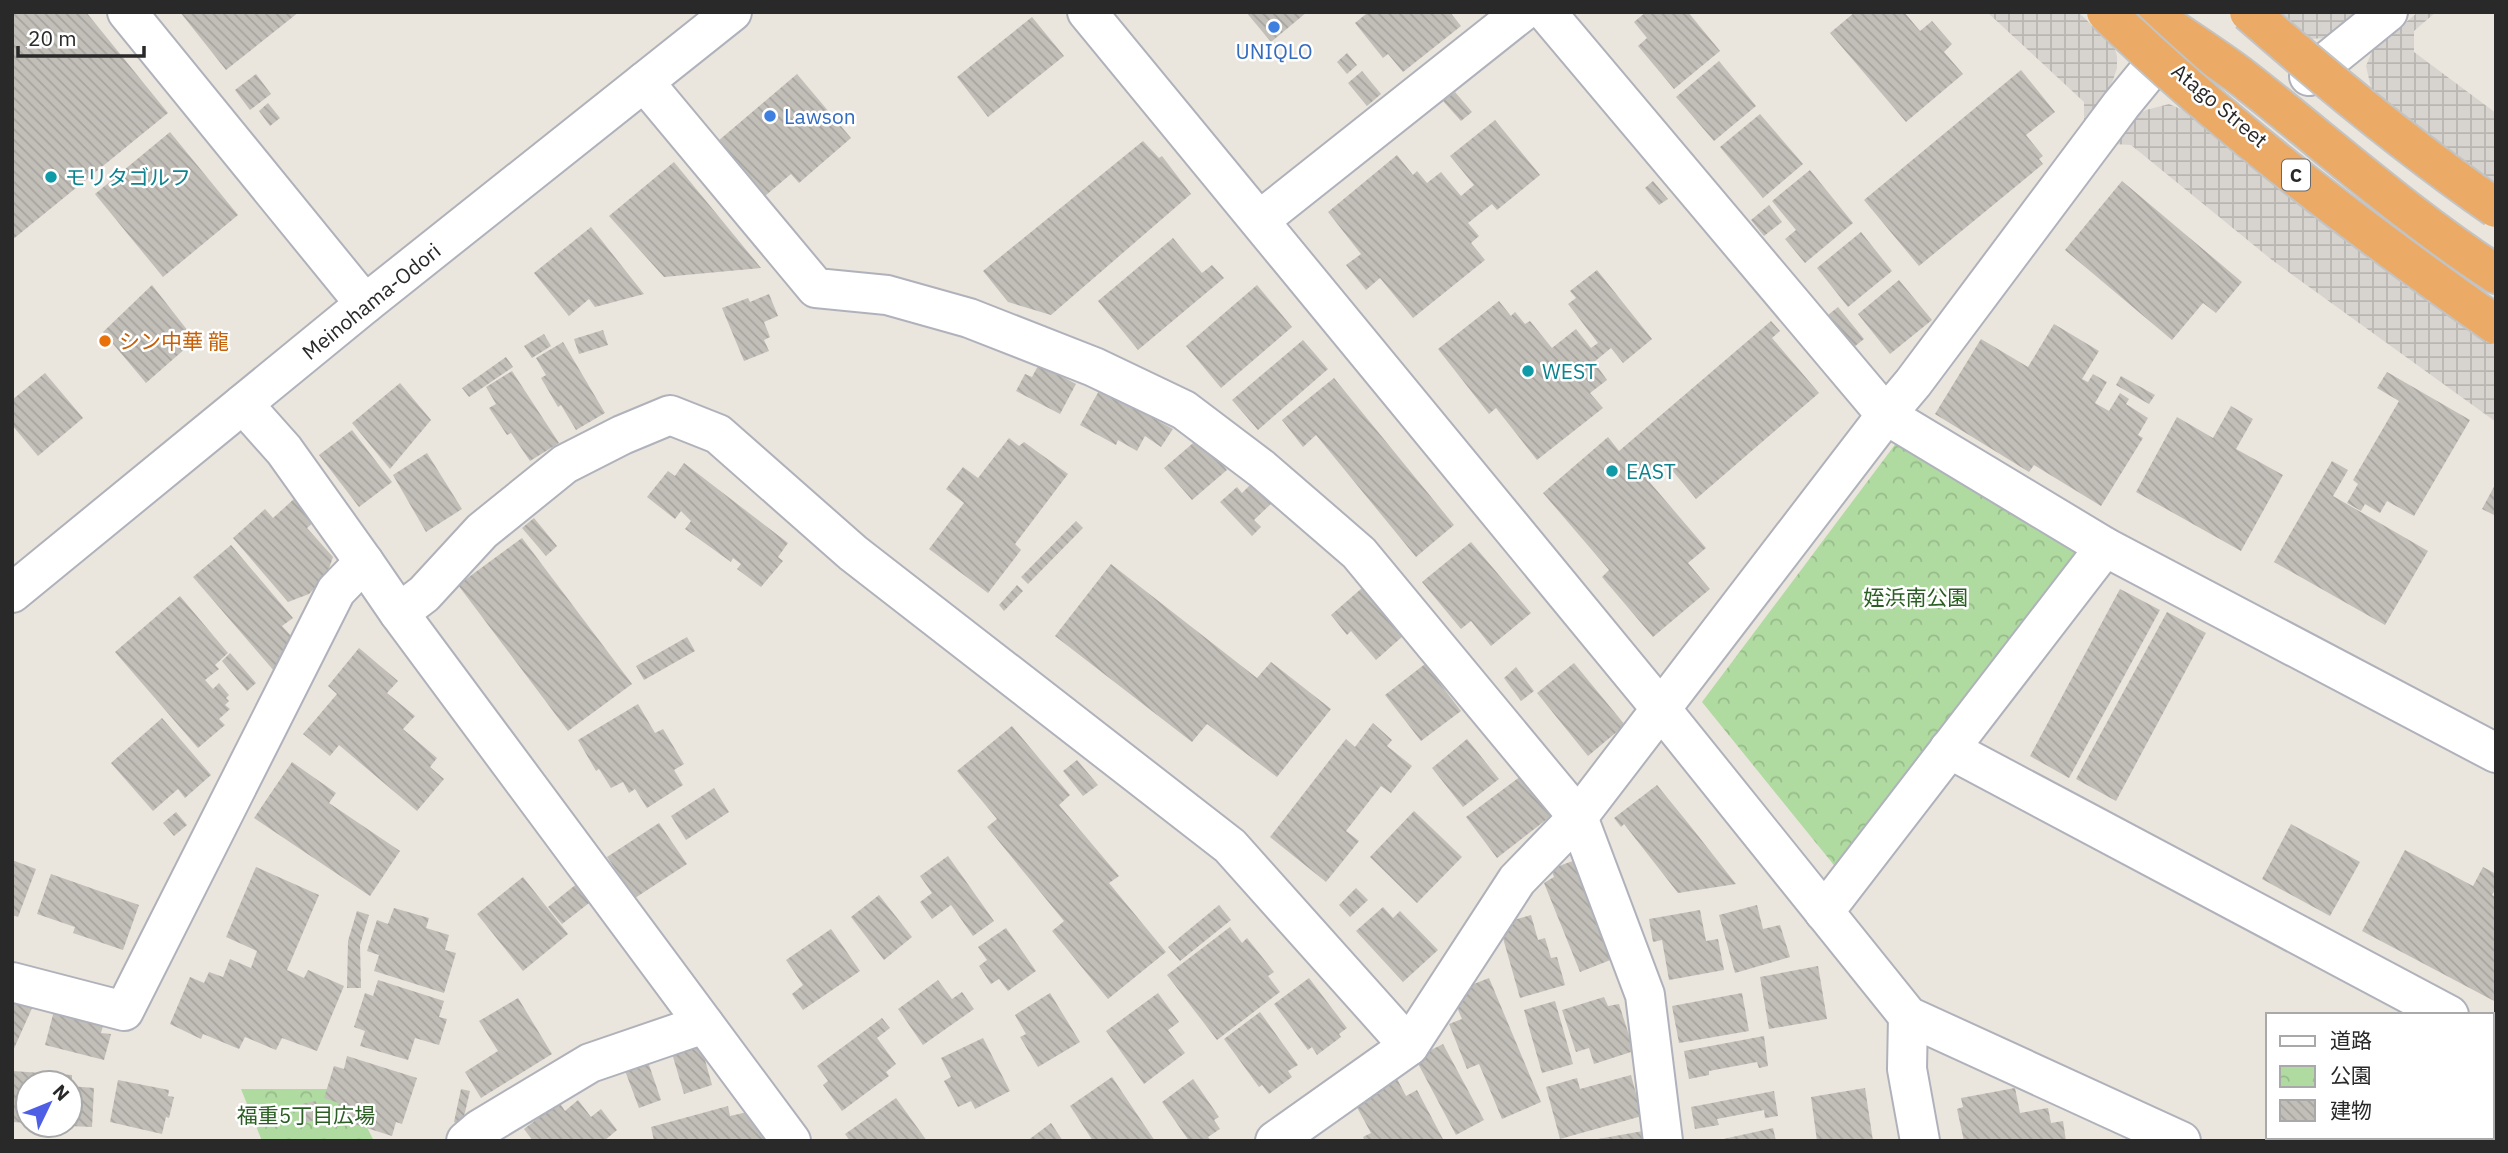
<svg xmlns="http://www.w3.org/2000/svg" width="2508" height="1153" viewBox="0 0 2508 1153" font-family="'IBM Plex Sans','Noto Sans JP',sans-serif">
	<defs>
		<pattern id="park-crowns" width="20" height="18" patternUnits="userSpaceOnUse" patternTransform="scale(1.75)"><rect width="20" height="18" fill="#afdaa0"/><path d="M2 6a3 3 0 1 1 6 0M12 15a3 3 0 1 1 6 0" fill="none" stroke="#97bb8a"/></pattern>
		<pattern id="plaza-grid" width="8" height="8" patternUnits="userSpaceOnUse" patternTransform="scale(1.75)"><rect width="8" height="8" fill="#d7d4cf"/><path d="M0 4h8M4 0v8" fill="none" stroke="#b9b6b2"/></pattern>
		<pattern id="building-back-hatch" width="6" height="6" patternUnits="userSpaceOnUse" patternTransform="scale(1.75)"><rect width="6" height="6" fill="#c2bfb9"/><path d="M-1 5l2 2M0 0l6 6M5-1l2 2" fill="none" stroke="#a7a49f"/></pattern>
	</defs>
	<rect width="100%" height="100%" fill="#eae5dd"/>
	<g fill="url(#park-crowns)">
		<path d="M1897,442L2089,549L1842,875L1702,702Z"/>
		<path d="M241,1089H347L374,1141H262Z"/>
	</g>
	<g fill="url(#plaza-grid)">
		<path d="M1987,12H2078L2114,46L2117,56V68L2113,80L2107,92L2084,121V102Z"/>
		<path d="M2270,12H2366L2346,30L2324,38L2311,39L2302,37Z"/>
		<path d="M2418,12H2436L2414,31V52L2496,113V189L2372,92L2366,66L2372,51Z"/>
		<path d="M2169,104L2190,113L2313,213L2496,346V422L2272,260L2131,145L2114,144L2136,116L2146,110Z"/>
	</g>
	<g fill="url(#building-back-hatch)">
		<path d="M12,12H86L168,113L12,240Z"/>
		<path d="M180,12H299L226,70Z"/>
		<path d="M1246,12H1307L1271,42Z"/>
		<path d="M1364,12H1450L1461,26L1403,72L1388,54L1383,58L1355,23L1366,14Z"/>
		<path d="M1646,12H1688L1720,51L1674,89L1638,46L1647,38L1634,22Z"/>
		<path d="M1855,12H1904L1920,31L1932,21L1952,44L1944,52L1963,74L1906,122L1830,33Z"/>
		<path d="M1032,17L1064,56L988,117L957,77Z"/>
		<path d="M1347,53L1357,65L1347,74L1337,62Z"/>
		<path d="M1719,61L1756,106L1714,141L1676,97Z"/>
		<path d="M2021,70L2055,112L2026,135L2043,156L2039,159L2043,164L1919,266L1864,200Z"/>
		<path d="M1362,71L1381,94L1367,106L1348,83Z"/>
		<path d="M256,74L271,94L250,110L235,90Z"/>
		<path d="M797,74L851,138L799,183L791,174L758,202L711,147Z"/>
		<path d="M1455,92L1472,112L1461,121L1443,101Z"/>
		<path d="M268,103L280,118L270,126L259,111Z"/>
		<path d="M1760,114L1803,164L1763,198L1720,147Z"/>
		<path d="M1495,120L1540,175L1497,210L1492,204L1468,223L1479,236L1471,243L1485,260L1413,318L1380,278L1366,290L1346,265L1361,254L1328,212L1397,155L1413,175L1417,171L1427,183L1441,172L1461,196L1474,185L1450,156Z"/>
		<path d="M170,132L238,215L163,277L95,194Z"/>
		<path d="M1143,141L1159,158L1162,156L1191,194L1051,315L1008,302L983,271Z"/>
		<path d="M674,162L761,268L664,277L609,216Z"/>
		<path d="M1810,170L1853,223L1805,263L1785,239L1796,230L1772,201Z"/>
		<path d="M1653,181L1668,199L1659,205L1645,188Z"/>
		<path d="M2122,181L2242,282L2216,313L2203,303L2172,340L2065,250Z"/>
		<path d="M1769,205L1782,222L1764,236L1751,220Z"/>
		<path d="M591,227L644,294L595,307L589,299L569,316L534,273Z"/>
		<path d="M1861,232L1892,271L1848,307L1817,268Z"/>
		<path d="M1173,238L1202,273L1212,265L1224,278L1138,350L1098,301Z"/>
		<path d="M1597,270L1652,339L1623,363L1611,348L1594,362L1607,380L1590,393L1603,408L1537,460L1496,408L1489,414L1438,349L1499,301L1511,316L1515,312L1525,324L1530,321L1552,348L1576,329L1591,348L1598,343L1568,304L1576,298L1570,291Z"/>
		<path d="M1899,280L1932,320L1890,354L1858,314Z"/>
		<path d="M152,285L195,340L146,383L103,332Z"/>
		<path d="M1257,285L1292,327L1221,388L1186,346Z"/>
		<path d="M769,294L778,316L764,322L770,337L764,340L769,351L744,361L722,308L748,298L750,302Z"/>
		<path d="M1838,307L1864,339L1854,347L1828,315Z"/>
		<path d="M1771,321L1780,331L1772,338L1819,393L1696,499L1666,463L1647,479L1706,548L1688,563L1710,589L1653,637L1602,577L1609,570L1543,493L1608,437L1619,451Z"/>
		<path d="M2054,324L2099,351L2082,379L2088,382L2093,374L2107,382L2095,403L2109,411L2120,393L2129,399L2126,404L2148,418L2138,435L2143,438L2101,506L2034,465L2029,472L1935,414L1981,339L2028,367Z"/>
		<path d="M603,330L608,345L579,354L574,339Z"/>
		<path d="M544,334L551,346L532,358L524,346Z"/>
		<path d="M1303,340L1328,369L1258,430L1232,400Z"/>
		<path d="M563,342L605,413L576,430L561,405L558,407L541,378L546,375L536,358Z"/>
		<path d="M506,357L513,367L469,397L462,388Z"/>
		<path d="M1039,364L1076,384L1060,414L1016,391L1025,374L1032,377Z"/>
		<path d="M512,371L559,443L530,461L511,433L507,435L489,408L496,404L486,387Z"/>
		<path d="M2387,372L2470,420L2414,516L2387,501L2380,513L2365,504L2361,511L2347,503L2358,484L2353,480L2399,401L2377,388Z"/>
		<path d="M45,373L83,418L38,456L12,425V400Z"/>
		<path d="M2121,376L2155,395L2149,404L2116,385Z"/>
		<path d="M1334,378L1454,525L1416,557L1316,435L1303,447L1282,420Z"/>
		<path d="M400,383L431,420L390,469L352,423Z"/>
		<path d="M1100,389L1173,429L1161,447L1145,436L1137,451L1118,440L1116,445L1080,425Z"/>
		<path d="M2231,406L2253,419L2236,449L2283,475L2241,551L2136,492L2177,417L2213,438Z"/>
		<path d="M352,430L392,482L359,507L319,455Z"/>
		<path d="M1009,438L1019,446L1024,442L1068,474L1015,544L1021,550L988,593L929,549L964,503L946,489L963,467L978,478Z"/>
		<path d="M1199,438L1227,470L1192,500L1164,468Z"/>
		<path d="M427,453L462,509L426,532L393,475Z"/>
		<path d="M2332,461L2348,470L2333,496L2428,551L2385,625L2274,562Z"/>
		<path d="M684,463L788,543L778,557L783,561L761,587L737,569L741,564L733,558L731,562L685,529L691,521L681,511L675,519L647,497L668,471L675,476Z"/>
		<path d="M1254,481L1274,501L1254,520L1261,527L1252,536L1220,502L1237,487L1242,493Z"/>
		<path d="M2496,483V512L2494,515L2482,509Z"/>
		<path d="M295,498L315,521L307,528L333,557L326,577L309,594L288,602L233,538L265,509L273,518Z"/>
		<path d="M534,518L557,546L546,556L522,528Z"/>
		<path d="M1076,521L1083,528L1028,584L1021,577Z"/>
		<path d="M522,538L632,684L568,731L458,585Z"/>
		<path d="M1471,542L1531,613L1491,646L1471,621L1461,629L1422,582Z"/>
		<path d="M231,545L293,618L282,626L293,638L275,672L193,577Z"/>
		<path d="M1111,564L1257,678L1271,662L1331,709L1277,777L1207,724L1192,742L1055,636Z"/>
		<path d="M1017,585L1023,591L1004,611L999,605Z"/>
		<path d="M1362,588L1403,636L1376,660L1351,631L1347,635L1331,615Z"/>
		<path d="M2120,589L2160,610L2069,778L2030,756Z"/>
		<path d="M180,596L228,653L215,665L219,669L205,680L213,689L219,683L229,695L226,698L229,701L225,705L230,709L219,719L225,725L198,748L115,652Z"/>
		<path d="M2167,612L2206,633L2116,801L2076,779Z"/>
		<path d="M687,637L695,651L644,680L636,666Z"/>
		<path d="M359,648L398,681L387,693L415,716L403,729L437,758L430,767L444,779L417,811L339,745L330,756L303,734L337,694L328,686Z"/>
		<path d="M230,653L256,683L247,691L222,661Z"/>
		<path d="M1574,663L1625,725L1588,756L1537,693Z"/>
		<path d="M1425,664L1461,711L1421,741L1385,695Z"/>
		<path d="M1516,667L1534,691L1521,701L1504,678Z"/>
		<path d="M638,704L655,733L663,729L684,764L674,770L683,785L647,808L635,789L629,793L623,782L611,788L599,769L596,771L578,740Z"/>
		<path d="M162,718L211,775L185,798L178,789L153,811L111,763Z"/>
		<path d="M1373,723L1392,740L1387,746L1412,766L1391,793L1381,786L1346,831L1359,841L1326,882L1270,837L1346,739L1355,747Z"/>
		<path d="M1012,726L1070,795L1059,805L1119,876L1109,883L1166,952L1108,999L1052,931L1064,921L987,827L997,819L957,771Z"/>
		<path d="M1467,739L1499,779L1463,807L1432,768Z"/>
		<path d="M1077,760L1098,785L1083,796L1063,771Z"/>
		<path d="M292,762L336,793L329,803L400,851L370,896L254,818Z"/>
		<path d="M1521,776L1551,816L1497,858L1466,817Z"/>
		<path d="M1657,785L1688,823L1736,884L1678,893L1624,824L1621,827L1614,818Z"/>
		<path d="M714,788L729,812L686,840L671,816Z"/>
		<path d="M1414,811L1462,857L1417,903L1370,857Z"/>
		<path d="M176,812L187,825L174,836L163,823Z"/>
		<path d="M659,823L687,864L635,898L607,857Z"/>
		<path d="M2291,824L2360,862L2330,916L2262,879Z"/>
		<path d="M2405,850L2473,886L2483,867L2496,874V889L2492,895L2496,897V1002L2362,931Z"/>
		<path d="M948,856L994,921L973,936L951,905L932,919L920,902L932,893L920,876Z"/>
		<path d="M1578,859L1609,934L1602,936L1613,959L1580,972L1544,883L1554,877L1551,869Z"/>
		<path d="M12,860L36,869L18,917L12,915Z"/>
		<path d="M256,867L319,895L287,970L304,978L308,970L344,986L317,1051L282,1038L276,1050L245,1037L239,1049L203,1034L201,1039L170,1024L190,977L204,983L209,972L223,977L230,959L251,968L257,951L226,937Z"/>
		<path d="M51,874L139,905L123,950L73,933L75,927L37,914Z"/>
		<path d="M523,877L568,934L523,971L477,914Z"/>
		<path d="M579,882L593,900L562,924L548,907Z"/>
		<path d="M1356,888L1368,900L1350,917L1339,905Z"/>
		<path d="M879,895L912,937L884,960L851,917Z"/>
		<path d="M1219,905L1231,920L1180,961L1168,947Z"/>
		<path d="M1757,905L1763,929L1780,925L1790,957L1735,973L1719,915Z"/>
		<path d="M1383,907L1393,918L1400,911L1438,950L1403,982L1356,931Z"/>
		<path d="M394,908L429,918L426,928L449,935L445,950L456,953L444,993L374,971L379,955L367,951L377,920L388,924Z"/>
		<path d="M1700,910L1706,941L1718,939L1724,970L1669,980L1662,940L1653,942L1649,919Z"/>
		<path d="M357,911L369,915L360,945L361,988H347L348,941Z"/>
		<path d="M1531,915L1538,940L1545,938L1551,958L1557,957L1565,985L1520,998L1499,924Z"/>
		<path d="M1230,927L1242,943L1247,938L1274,972L1268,976L1280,992L1217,1040L1167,975Z"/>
		<path d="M1006,928L1036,971L1008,991L999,979L991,984L979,966L987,960L978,947Z"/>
		<path d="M831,929L860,971L803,1010L792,994L803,985L786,960Z"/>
		<path d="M1818,966L1827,1019L1769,1029L1760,977Z"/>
		<path d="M1309,978L1347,1028L1339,1034L1341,1037L1317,1055L1312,1047L1308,1050L1274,1004Z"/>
		<path d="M1489,978L1541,1102L1502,1119L1479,1064L1467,1069L1449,1024L1462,1019L1451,993Z"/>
		<path d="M378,980L444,1001L439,1017L447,1019L439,1045L415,1038L408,1060L360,1046L365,1031L354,1027L365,993L373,996Z"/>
		<path d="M938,980L952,999L962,992L974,1009L923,1045L898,1009Z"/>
		<path d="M1050,993L1080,1042L1038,1067L1020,1037L1026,1034L1015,1015Z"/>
		<path d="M1158,993L1179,1022L1168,1030L1185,1053L1144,1084L1106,1031Z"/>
		<path d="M1742,993L1749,1031L1679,1043L1672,1006Z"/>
		<path d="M12,997L33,1006L12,1053Z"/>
		<path d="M1604,997L1608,1006L1619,1004L1634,1051L1594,1064L1589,1048L1576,1052L1562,1010Z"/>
		<path d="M518,998L552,1054L481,1098L465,1072L498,1051L479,1021Z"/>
		<path d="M1555,1001L1573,1064L1542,1073L1524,1010Z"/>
		<path d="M55,1007L104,1022L101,1033L111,1034L104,1060L45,1045Z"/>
		<path d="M1260,1012L1298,1065L1288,1071L1292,1077L1269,1094L1262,1085L1259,1087L1224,1039Z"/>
		<path d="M882,1018L890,1028L877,1038L896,1064L886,1072L889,1076L842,1111L823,1085L828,1081L817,1066Z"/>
		<path d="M1764,1036L1768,1066L1759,1068L1757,1062L1709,1071V1075L1689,1079L1684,1051Z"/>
		<path d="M983,1038L1010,1091L975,1109L971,1101L958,1107L944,1081L951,1077L941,1058Z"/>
		<path d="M700,1042L712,1085L684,1094L671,1050Z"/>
		<path d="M1443,1044L1484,1120L1456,1135L1415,1058Z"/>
		<path d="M347,1056L417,1078L402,1124L396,1122L392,1136L335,1118L339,1103L324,1098L334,1066L344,1069Z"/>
		<path d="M647,1059L661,1100L639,1108L624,1068Z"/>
		<path d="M12,1071L72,1075V1083H28V1123L12,1122Z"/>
		<path d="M1631,1075L1642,1116L1560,1139L1546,1087L1577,1078L1580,1089Z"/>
		<path d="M1112,1077L1155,1141H1093L1070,1106Z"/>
		<path d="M1396,1077L1406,1096L1417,1090L1444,1141H1365L1363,1137L1371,1133L1353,1100Z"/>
		<path d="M1193,1079L1219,1117L1214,1120L1220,1129L1208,1137L1211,1141H1189L1162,1102Z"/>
		<path d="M118,1080L169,1090L168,1096L174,1097L169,1118L166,1117L162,1134L110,1122Z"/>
		<path d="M70,1086L94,1088L92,1127L70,1126Z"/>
		<path d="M1865,1088L1873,1141H1817L1811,1097Z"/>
		<path d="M2015,1088L2020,1113L2048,1108L2051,1123L2063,1121L2066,1141H1964L1957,1109L1963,1107L1961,1098Z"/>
		<path d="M461,1089L470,1091L462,1125L454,1122Z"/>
		<path d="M1774,1091L1778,1116L1765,1118L1764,1110L1717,1119L1719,1125L1695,1129L1691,1107Z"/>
		<path d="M896,1098L927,1141H850L845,1134Z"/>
		<path d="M578,1100L591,1117L601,1109L617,1130L604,1141H533L524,1129L559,1102L565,1111Z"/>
		<path d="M316,1101L319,1119L306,1122L302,1104Z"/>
		<path d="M728,1106L730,1116L756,1110L764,1141H654L651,1127Z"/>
		<path d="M1051,1123L1063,1141H1027Z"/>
		<path d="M1773,1128L1776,1141H1719V1140Z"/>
		<path d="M1643,1131L1644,1141H1598V1139Z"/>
		<path d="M2390,1137H2478L2476,1141H2388Z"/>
	</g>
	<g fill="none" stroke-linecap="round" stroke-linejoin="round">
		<defs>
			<g id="street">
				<path d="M127,12L365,304"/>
				<path d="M1087,12L1661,709L1908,1016L2181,1141"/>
				<path d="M1546,12L1886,415L2105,547L2496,753"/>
				<path d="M2309,76L2388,12"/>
				<path d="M644,82L816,288L887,295L969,318L1094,367L1184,410L1262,469L1359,553L1578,817L1645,995L1663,1141"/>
				<path d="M1260,220L1522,12"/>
				<path d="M243,404L284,450L364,562"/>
				<path d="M399,613L424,594L482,531L565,464L622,435L670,415L718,434L853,553L1230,846L1409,1046"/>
				<path d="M1949,749L2449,1015"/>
				<path d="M1824,912L2105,547"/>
				<path d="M12,982L124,1011L336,591L364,562L399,613L791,1141"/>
				<path d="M1908,1016L1907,1069L1920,1141"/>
				<path d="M2492,1038L2496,1039"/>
				<path d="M466,1141L480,1129L590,1063L704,1024"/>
				<path d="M1275,1141L1409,1046L1517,880L1578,817L1886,415L1913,383L2121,105L2162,55"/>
			</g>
			<path id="secondary" d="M12,593L365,304L732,12"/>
			<path id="highway" d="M2148,12C2179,35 2213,55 2244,79C2327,144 2407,216 2496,274"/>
		</defs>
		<use href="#street" stroke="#b0b2bb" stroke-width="42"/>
		<use href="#secondary" stroke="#b0b2bb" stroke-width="42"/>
		<use href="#highway" stroke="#c3c3c3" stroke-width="42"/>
		<use href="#street" stroke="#fff" stroke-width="38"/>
		<use href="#secondary" stroke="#fff" stroke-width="38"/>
		<use href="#highway" stroke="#ebab67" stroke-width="38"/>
		<defs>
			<g id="highway-bridge">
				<path d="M2106,12C2226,128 2360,229 2496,325"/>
				<path d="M2249,12C2328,81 2409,148 2496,208"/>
			</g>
		</defs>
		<use href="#highway-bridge" stroke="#c3c3c3" stroke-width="42" stroke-linecap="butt"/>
		<use href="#highway-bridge" stroke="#ebab67" stroke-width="38"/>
	</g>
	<g fill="#3f7fe0" stroke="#fff" stroke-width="2.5">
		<circle cx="1274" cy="27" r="7"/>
		<circle cx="770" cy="116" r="7"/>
	</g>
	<g fill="#0f9aa8" stroke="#fff" stroke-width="2.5">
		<circle cx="51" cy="177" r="7"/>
		<circle cx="1528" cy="371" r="7"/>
		<circle cx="1612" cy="471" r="7"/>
	</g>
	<circle fill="#e8710a" stroke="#fff" stroke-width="2.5" cx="105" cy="341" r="7"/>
	<g text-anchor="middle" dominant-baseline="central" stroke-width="5" stroke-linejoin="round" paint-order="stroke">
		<rect fill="#fff" stroke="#696969" stroke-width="2" x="2282" y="159.5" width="28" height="31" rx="5"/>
		<g font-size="19" font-weight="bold" fill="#292929">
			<text x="2296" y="175">C</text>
		</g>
		<g font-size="21" fill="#366cbe" stroke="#fff">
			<text x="1274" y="51">UNIQLO</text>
			<text x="784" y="116" text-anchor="start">Lawson</text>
		</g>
		<g font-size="21" fill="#292929" stroke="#fff">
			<text transform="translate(2220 105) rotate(40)">Atago Street</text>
			<text transform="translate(371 301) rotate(-39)">Meinohama-Odori</text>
		</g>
		<g font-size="21" fill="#0d838f" stroke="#fff" text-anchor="start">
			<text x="65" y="177">モリタゴルフ</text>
			<text x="1542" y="371">WEST</text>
			<text x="1626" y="471">EAST</text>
		</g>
		<g font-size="21" fill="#c56008" stroke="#fff" text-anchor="start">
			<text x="119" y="341">シン中華 龍</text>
		</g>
		<g font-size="21" fill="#2a5e22" stroke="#fff">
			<text x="1916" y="597">姪浜南公園</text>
			<text x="306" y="1115">福重5丁目広場</text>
		</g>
	</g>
	<rect width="2508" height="1153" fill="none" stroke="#292929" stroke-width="28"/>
	<rect x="2266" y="1013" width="228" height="126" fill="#ffffff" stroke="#a9a9a9" stroke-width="2"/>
	<rect x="2280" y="1036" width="35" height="10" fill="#ffffff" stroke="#a9a9a9" stroke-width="2"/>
	<text x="2330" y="1048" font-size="21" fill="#292929">道路</text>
	<rect x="2280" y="1066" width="35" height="21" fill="url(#park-crowns)" stroke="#a9a9a9" stroke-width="2"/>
	<text x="2330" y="1083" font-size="21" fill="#292929">公園</text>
	<rect x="2280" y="1100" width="35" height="21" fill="url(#building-back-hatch)" stroke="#a9a9a9" stroke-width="2"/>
	<text x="2330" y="1118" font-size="21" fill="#292929">建物</text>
	<g transform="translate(49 1104) rotate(47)"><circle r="33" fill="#ffffff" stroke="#a9a9a9" stroke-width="2"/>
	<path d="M0-5L12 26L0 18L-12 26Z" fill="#4f5fe5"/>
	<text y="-10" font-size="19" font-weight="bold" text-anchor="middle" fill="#292929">N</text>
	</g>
	<path d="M18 46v10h126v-10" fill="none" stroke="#292929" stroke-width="3.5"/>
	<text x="28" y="46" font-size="21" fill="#292929" stroke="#ffffff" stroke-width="5" paint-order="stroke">20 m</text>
</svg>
